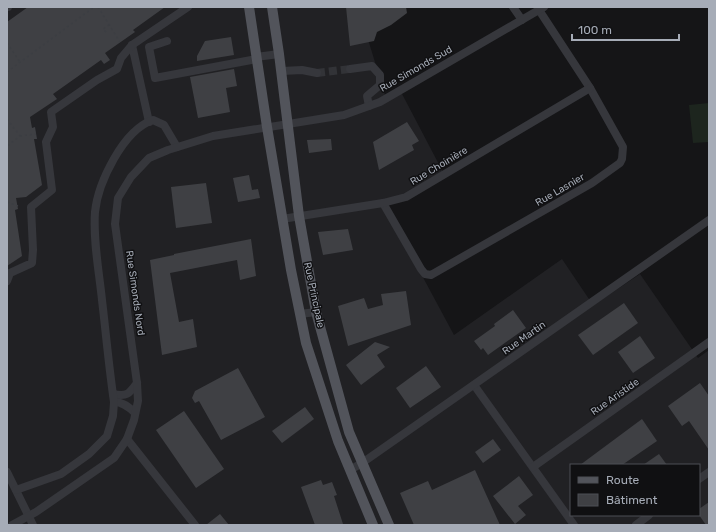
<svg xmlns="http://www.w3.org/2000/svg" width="716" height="532" viewBox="0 0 716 532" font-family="Rubik,sans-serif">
	<rect width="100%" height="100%" fill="#151517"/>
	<path fill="#212124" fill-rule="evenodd" d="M7,7H406L367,36L385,95L400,90L444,174L406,197L383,203L454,335L562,259L593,305L592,306L640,274L698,358L709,350V525H7ZM571,465H699V515H571Z"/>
	<path fill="#1d251e" d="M709,103V142L693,143L689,105Z"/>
	<g fill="#3f4044">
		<path d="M28,7H165L133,30L135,32L105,53L110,60L104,64L101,60L53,94L57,99L30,117L32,128L35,127L37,139H34L42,185L26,197L16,198L18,209L15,210L22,256L7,266V22Z"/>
		<path d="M346,7H406L407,13L391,25L377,32L374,41L350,46Z"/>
		<path d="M231,37L234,55L197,61V56L205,41Z"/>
		<path d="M234,69L237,86L226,88L230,112L198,118L190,77Z"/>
		<path d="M407,122L419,141L412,145L414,150L379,170L373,142Z"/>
		<path d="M331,139L332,150L309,153L307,140Z"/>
		<path d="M249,175L252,190L258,189L260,198L238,202L233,178Z"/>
		<path d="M206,183L212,223L176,228L171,187Z"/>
		<path d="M348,229L353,250L323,255L318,232Z"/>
		<path d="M251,239L256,276L240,280L237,260L170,273L179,322L193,319L197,347L162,355L150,260L174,255V254Z"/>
		<path d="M406,291L411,325L348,346L338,306L364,298L368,309L383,305L381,294Z"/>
		<path d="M624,303L638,323L593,355L578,335Z"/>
		<path d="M513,310L526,328L488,355L483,348L481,350L474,341L495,326L494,324Z"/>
		<path d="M640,336L655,358L633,373L618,352Z"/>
		<path d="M375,342L390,347L377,355L385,367L361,385L346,365Z"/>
		<path d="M426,366L441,387L410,408L396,388Z"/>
		<path d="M238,368L265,417L221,440L199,401L195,403L192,398L195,391Z"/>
		<path d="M700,383L709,396V450L689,421L682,426L668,406Z"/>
		<path d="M305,407L314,419L282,443L272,431Z"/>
		<path d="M184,411L224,469L196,488L156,430Z"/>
		<path d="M642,419L657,441L622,465H580Z"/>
		<path d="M493,439L501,450L483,463L475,452Z"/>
		<path d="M659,454L667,465H643Z"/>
		<path d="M475,470L500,525H414L400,493L428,481L432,490Z"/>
		<path d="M519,476L533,495L518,506L526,515L515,524L493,496Z"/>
		<path d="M321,480L323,485L332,482L337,495L334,496L343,524L315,525L301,487Z"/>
		<path d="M709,502V525H706L699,515V509Z"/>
		<path d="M220,514L229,525H206Z"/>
	</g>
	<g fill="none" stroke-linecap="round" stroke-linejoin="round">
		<path stroke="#323337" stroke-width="8" stroke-dasharray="8 4" stroke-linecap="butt" d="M317,73L350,69"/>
		<g stroke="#3c3e43" stroke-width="1.5" stroke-dasharray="2 3" stroke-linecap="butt">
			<path d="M98,7L120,42"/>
			<path d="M106,32L103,29L109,25"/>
			<path d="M7,43L20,62"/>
			<path d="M7,72L94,7"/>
			<path d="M7,119L20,136L7,146"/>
			<path d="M20,136L36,134"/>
			<path d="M7,202L18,206"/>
		</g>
		<g stroke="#36373c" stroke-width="8">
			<path d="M7,7H8"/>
			<path d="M513,7L522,20"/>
			<path d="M167,41L149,47L155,78L257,59"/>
			<path d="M132,45L149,122"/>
			<path d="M256,57L279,54"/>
			<path d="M350,69L372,66L380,75V85L367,96L369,106"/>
			<path d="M282,71L302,70L317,73"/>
			<path d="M383,203L421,269L425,274L431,275L592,183L620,163L622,159L623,147L590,88L539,10"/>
			<path d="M282,219L383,203L406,197L590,88"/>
			<path d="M7,281L10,273L32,263L33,250L31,207L52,190L46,142L53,127L51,112L97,80L117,69L121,58L132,45L188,7"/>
			<path d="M300,314L316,312"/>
			<path d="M474,385L574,525"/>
			<path d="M113,394C127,397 129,394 137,383"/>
			<path d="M114,402C123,402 129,407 135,413"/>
			<path d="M127,439L195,525"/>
			<path d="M533,467L709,342"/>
			<path d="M350,470L362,463L709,220"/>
			<path d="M7,472L33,525"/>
			<path d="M699,479L709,472"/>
			<path d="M16,490L61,474L89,454L107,436L113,416L114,402C109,368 106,334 102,300C99,271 93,241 95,212C98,183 123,130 153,120L164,125L177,147"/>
			<path d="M12,525L36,512L114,458L127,439L134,420L138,401L137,383L115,224L118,198L131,177L149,158L168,150L213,136L344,115L380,102L544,7"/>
			<path d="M636,525L649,515"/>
		</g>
		<g stroke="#52545b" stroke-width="10">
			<path d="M249,7L267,127L291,270L306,343L338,441L373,525"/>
			<path d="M272,7L279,54L299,216L316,312L349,432L389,525"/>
		</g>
	</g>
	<g text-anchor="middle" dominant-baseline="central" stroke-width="3" stroke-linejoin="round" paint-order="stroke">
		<g font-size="10" fill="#a6acb7" stroke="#101012">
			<text transform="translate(416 69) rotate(-30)">Rue Simonds Sud</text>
			<text transform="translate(439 166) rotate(-31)">Rue Choinière</text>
			<text transform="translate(560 190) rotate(-30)">Rue Lasnier</text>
			<text transform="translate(135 293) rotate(82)">Rue Simonds Nord</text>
			<text transform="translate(314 295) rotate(78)">Rue Principale</text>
			<text transform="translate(524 338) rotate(-35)">Rue Martin</text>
			<text transform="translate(615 397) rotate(-35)">Rue Aristide</text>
		</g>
	</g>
	<rect width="716" height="532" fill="none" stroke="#a6acb7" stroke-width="16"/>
	<rect x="570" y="464" width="130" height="52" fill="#101012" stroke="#4c4e54"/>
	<rect x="578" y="477" width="20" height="6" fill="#52545b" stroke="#4c4e54"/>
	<text x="606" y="484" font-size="12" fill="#a6acb7">Route</text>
	<rect x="578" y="494" width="20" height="12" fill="#3f4044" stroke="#4c4e54"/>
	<text x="606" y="504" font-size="12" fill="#a6acb7">Bâtiment</text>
	<path d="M572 34v6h107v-6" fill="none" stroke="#a6acb7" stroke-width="2"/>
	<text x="578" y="34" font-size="12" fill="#a6acb7" stroke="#101012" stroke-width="3" paint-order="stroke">100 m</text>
</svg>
